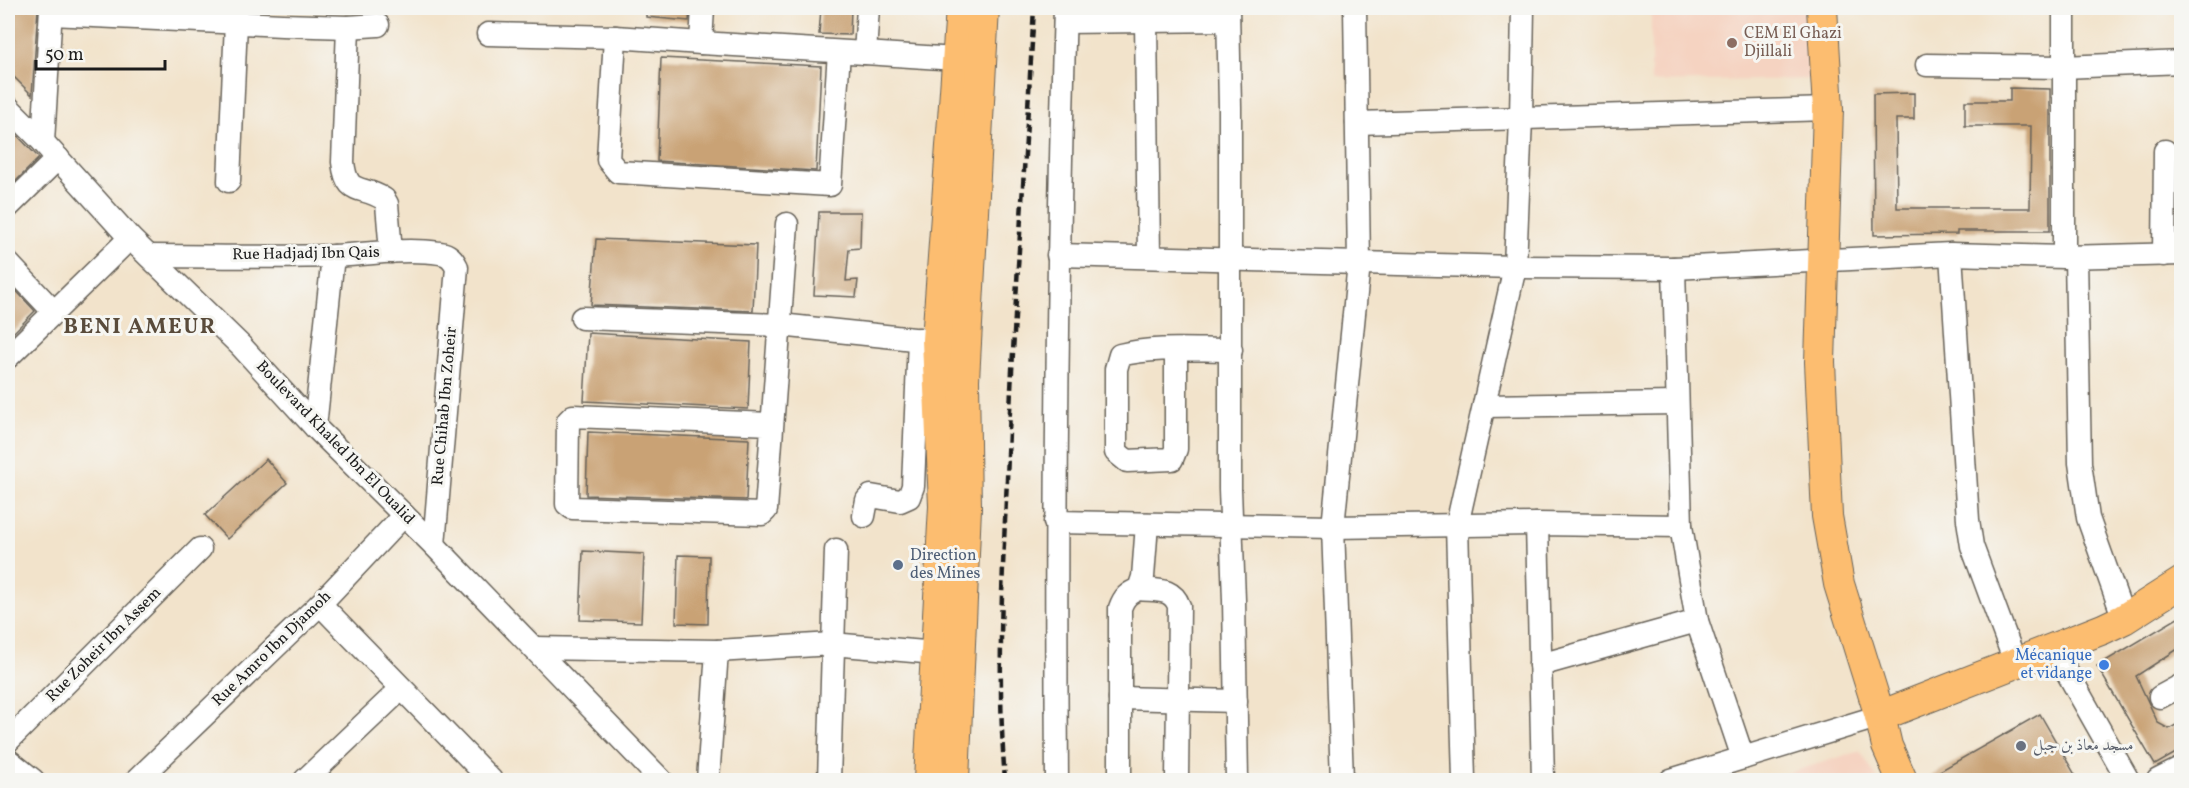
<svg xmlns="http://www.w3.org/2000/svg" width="2189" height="788" viewBox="0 0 2189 788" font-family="Vollkorn,Amiri,serif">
	<rect width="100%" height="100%" fill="#f6f6f2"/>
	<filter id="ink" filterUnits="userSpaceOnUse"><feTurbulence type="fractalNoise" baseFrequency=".0167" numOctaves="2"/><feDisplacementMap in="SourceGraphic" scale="12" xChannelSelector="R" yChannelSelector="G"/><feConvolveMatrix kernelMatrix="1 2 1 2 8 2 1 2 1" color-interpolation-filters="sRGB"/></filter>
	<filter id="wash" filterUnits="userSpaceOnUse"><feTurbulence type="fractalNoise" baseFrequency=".008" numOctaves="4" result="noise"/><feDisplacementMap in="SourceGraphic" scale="24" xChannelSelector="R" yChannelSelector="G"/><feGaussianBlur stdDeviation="1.35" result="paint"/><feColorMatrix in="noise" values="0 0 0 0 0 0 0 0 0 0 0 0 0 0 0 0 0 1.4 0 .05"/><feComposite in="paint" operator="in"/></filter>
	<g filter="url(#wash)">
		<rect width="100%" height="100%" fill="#f2e3cb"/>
		<g fill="#f5d3c1">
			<path d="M1651,8H1814V79L1651,82Z"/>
			<path d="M1860,751L1878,780H1765Z"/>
		</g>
		<g id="blocks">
			<g fill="#c9a275">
				<path d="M8,8H38L32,95L8,71Z"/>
				<path d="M646,8H690L689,21L646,17Z"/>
				<path d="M821,8H851L850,35L819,34Z"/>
				<path d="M661,58L821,66L816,171L657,161Z"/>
				<path d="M2010,88L2050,89V231H1957V234L1874,235L1873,94L1914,93V119H1896L1897,208H2030L2031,126H1965V101H2010Z"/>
				<path d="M8,126L39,158L8,189Z"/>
				<path d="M819,212H861L860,248L849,249L846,281L858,280L856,297L814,295Z"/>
				<path d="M596,239L756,245L753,311L591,305Z"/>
				<path d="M8,282L35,311L8,338Z"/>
				<path d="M588,333L751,342L748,409L584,401Z"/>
				<path d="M588,432L749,439L746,500L586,495Z"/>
				<path d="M266,459L287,483L227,539L205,515Z"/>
				<path d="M583,551L644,554L641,622L580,620Z"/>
				<path d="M678,555L709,556L708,624L676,623Z"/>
				<path d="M2181,616V647L2136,676L2158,723L2169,729L2181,722V750L2155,765L2097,666Z"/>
				<path d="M2040,714L2078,780H1924Z"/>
			</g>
		</g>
	</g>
	<g filter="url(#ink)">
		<use href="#blocks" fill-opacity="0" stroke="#676259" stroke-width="1.5"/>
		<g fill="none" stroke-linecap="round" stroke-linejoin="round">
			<defs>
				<g id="minor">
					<path d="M703,8L701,43L865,53L868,8"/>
					<path d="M1228,8L1230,107V489L1234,600L1237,780"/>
					<path d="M2064,8V257"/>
					<path d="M51,14L282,25L348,27L378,25"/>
					<path d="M1146,21L1149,256"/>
					<path d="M1065,22L1228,20"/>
					<path d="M348,27L343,162C347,197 360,184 384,199L387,204L391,252"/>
					<path d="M488,34L615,37L701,43"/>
					<path d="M615,37L608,160L618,172L830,185L839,52"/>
					<path d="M865,53L971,60"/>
					<path d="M1927,65L2063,67L2182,62"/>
					<path d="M8,107L43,142L130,238L241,346L315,427L434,545L661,780"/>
					<path d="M1357,123L1828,109"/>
					<path d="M43,142L51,8"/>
					<path d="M229,181L236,23"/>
					<path d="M8,207L58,158"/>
					<path d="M1951,254L1968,520L1972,546L2015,662"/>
					<path d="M1058,255L1515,267L1674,268L1951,254L2064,257L2182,254"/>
					<path d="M2164,255L2165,151"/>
					<path d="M149,256C210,256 272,258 334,256C368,254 405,248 440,253C449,254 453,259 457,267L434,545"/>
					<path d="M2076,257L2080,463L2088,518L2124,619"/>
					<path d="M8,263L54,312"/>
					<path d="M1674,268L1681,526L1697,621L1743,758"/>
					<path d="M582,318L780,325L952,343"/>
					<path d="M1176,351V449L1172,459L1127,461L1116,452V369L1120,355C1155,346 1195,350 1231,350"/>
					<path d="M8,357L130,238"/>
					<path d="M1485,406L1676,403"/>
					<path d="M772,424L573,416L568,421L567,504L572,508L762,514L766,510L787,224"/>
					<path d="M315,427L333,256"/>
					<path d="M864,516L867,500L871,496L900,501L909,497L913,486L919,339"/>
					<path d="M1055,522L1333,527L1537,524L1681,526"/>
					<path d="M1537,524L1543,780"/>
					<path d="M1139,589C1156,591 1172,587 1179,606L1177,780"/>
					<path d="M320,604L491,780"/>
					<path d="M534,648L717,651L832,644L936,653"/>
					<path d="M2054,649L2128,780"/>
					<path d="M1540,665L1697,621"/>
					<path d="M2160,697L2182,685"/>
					<path d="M1120,698L1236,701"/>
					<path d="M8,741L200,549"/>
					<path d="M8,760L33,780"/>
					<path d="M137,780L320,604L404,515"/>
					<path d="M305,780L401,689"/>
					<path d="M708,780L717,651"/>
					<path d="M829,780L836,550"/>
					<path d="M1057,780C1055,523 1057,265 1065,8"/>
					<path d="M1120,780V608C1124,597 1128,593 1139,589L1143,577L1147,524"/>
					<path d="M1342,780L1333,527L1359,263L1355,8"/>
					<path d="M1464,780L1457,525L1515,267L1521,118L1523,8"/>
					<path d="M1671,780L1880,716"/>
					<path d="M2158,780L2182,768"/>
				</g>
				<g id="major">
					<path d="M1822,8L1828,109L1820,362L1827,516L1839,584L1880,716L1887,746L1902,780"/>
					<path d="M1880,716L2103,629L2124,619L2182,582"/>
					<path d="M929,780L944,506L937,340L961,8"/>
					<path d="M954,780L966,508L964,380L984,8"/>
				</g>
			</defs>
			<use href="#minor" stroke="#676259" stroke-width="25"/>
			<use href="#major" stroke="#676259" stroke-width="32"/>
			<use href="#minor" stroke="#fff" stroke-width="22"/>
			<use href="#major" stroke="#fcbd6f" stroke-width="30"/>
			<path stroke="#1c1c1c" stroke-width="4.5" stroke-dasharray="9 4.5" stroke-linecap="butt" d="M1005,780C997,681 1002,580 1007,480C1013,322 1025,165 1034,8"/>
		</g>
	</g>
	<circle fill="#8d6e63" stroke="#f6f6f2" stroke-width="2" cx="1732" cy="43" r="6"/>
	<circle fill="#5c6f8a" stroke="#f6f6f2" stroke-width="2" cx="898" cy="565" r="6"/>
	<circle fill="#3f7fe0" stroke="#f6f6f2" stroke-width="2" cx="2104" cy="665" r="6"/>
	<circle fill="#6b7280" stroke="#f6f6f2" stroke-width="2" cx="2021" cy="746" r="6"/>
	<g text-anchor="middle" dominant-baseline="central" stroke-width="6" stroke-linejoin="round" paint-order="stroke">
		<g font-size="16" fill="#785e54" stroke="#f6f6f2" text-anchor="start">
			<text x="1744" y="34">CEM El Ghazi<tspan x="1744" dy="18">Djillali</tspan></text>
		</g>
		<g font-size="16" fill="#1c1c1c" stroke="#f6f6f2">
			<text transform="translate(306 254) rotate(-1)">Rue Hadjadj Ibn Qais</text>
			<text transform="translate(445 406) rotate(-85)">Rue Chihab Ibn Zoheir</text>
			<text transform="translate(335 443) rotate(46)">Boulevard Khaled Ibn El Oualid</text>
			<text transform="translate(104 645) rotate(-45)">Rue Zoheir Ibn Assem</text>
			<text transform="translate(272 649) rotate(-44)">Rue Amro Ibn Djamoh</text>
		</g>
		<g font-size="16" fill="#4e5e75" stroke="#f6f6f2" text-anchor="start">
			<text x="910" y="556">Direction<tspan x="910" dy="18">des Mines</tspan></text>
		</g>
		<g font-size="16" fill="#366cbe" stroke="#f6f6f2" text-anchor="end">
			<text x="2092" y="656">Mécanique<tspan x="2092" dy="18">et vidange</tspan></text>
		</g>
		<g font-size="16" fill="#5b616d" stroke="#f6f6f2" text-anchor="start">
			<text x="2033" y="746">مسجد معاذ بن جبل</text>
		</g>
		<g font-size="22" font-weight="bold" letter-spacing="1.5" fill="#594b3b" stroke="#f6f6f2">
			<text x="140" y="327">BENI AMEUR</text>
		</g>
	</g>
	<rect width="2189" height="788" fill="none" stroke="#f6f6f2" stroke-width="30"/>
	<path d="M36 60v9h129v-9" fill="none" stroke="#1c1c1c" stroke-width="3"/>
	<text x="45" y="60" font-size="18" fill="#1c1c1c" stroke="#f6f6f2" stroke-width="4.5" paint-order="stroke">50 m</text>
</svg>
